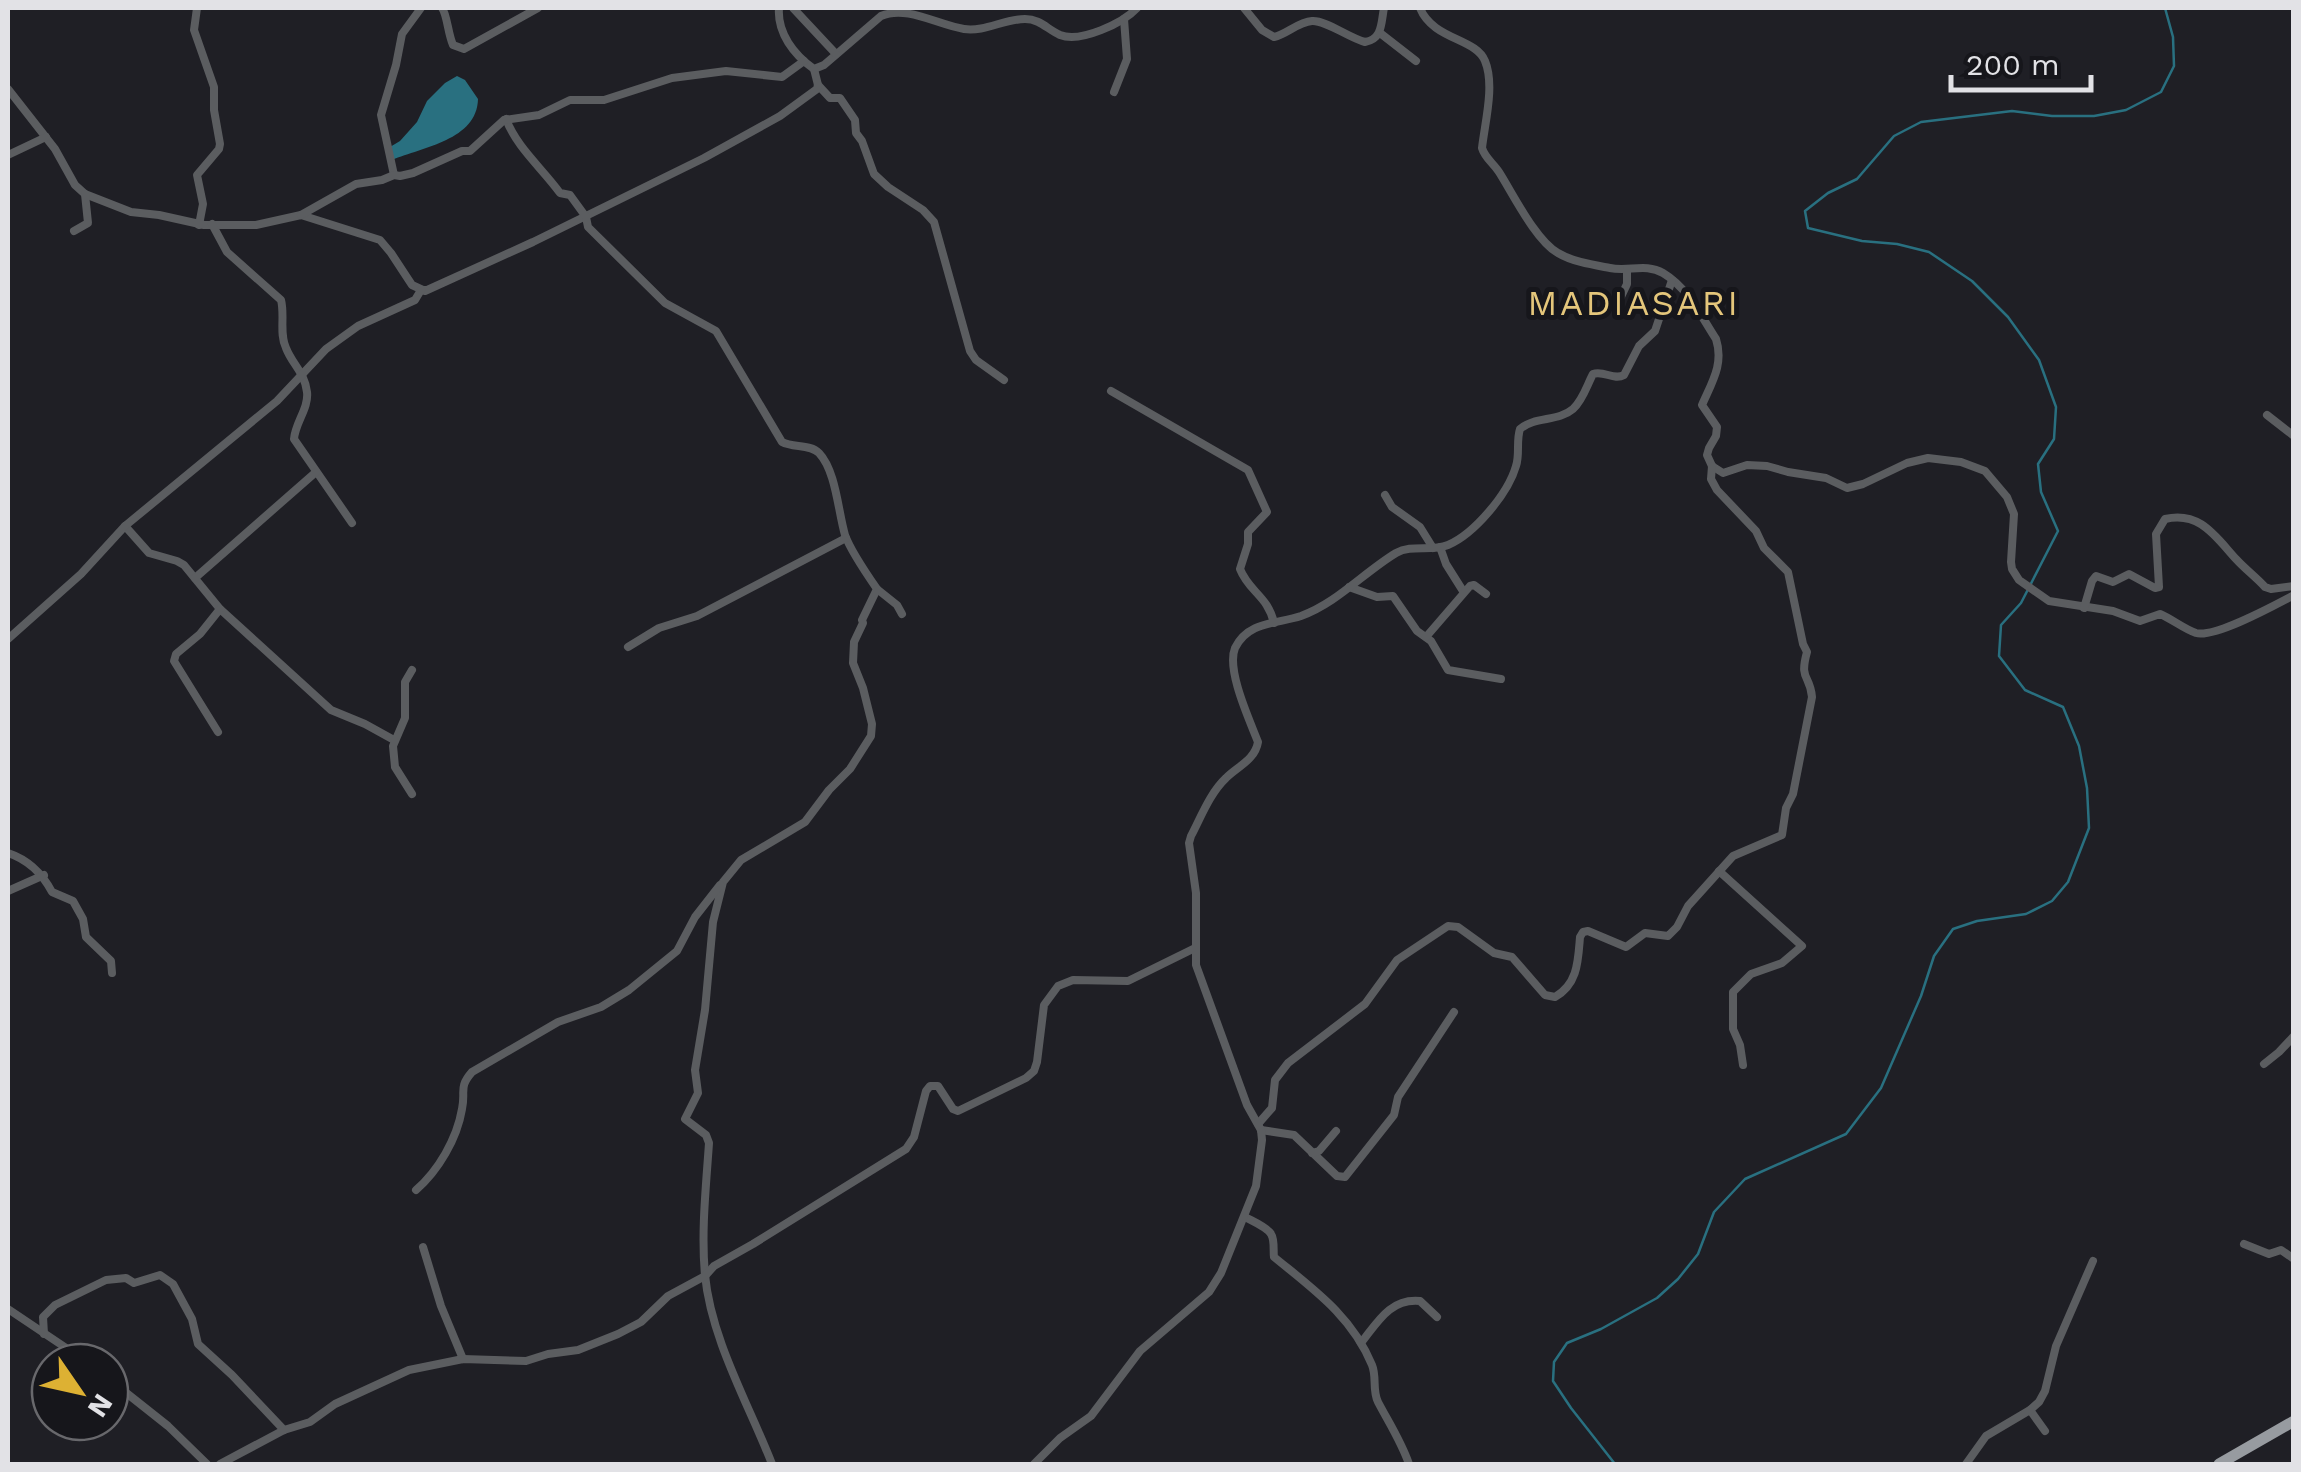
<svg xmlns="http://www.w3.org/2000/svg" width="2301" height="1472" viewBox="0 0 2301 1472" font-family="'Work Sans',sans-serif">
	<rect width="100%" height="100%" fill="#1f1f25"/>
	<path fill="#297080" d="M457,76L465,80L478,99C477,140 423,147 392,160L390,147L400,141L417,122L427,101L445,83Z"/>
	<g fill="none" stroke-linecap="round" stroke-linejoin="round">
		<path stroke="#297080" stroke-width="2.5" d="M1615,1464L1571,1408L1553,1381L1554,1362L1567,1343L1601,1329L1657,1298L1678,1279L1698,1254L1714,1212L1745,1179L1846,1134L1881,1088L1921,996L1934,956L1953,929L1977,921L2026,914L2052,901L2068,882L2089,828L2087,788L2079,746L2063,707L2025,690L1999,656L2001,625L2021,603L2058,531L2041,492L2038,464L2054,439L2056,407L2039,360L2008,317L1972,281L1929,252L1897,244L1862,241L1808,228L1805,211L1828,193L1857,179L1894,136L1921,122L2012,111L2052,116H2094L2126,110L2161,92L2174,66L2173,37L2165,8"/>
		<g stroke="#5b5d60" stroke-width="8">
			<path d="M197,8L194,30L214,87V110L220,144L219,149L197,175L203,204L199,225"/>
			<path d="M442,8C447,14 448,34 453,45L464,49L538,8"/>
			<path d="M779,8C777,33 794,55 814,69L824,65L881,16C907,5 938,25 964,29C985,32 1004,19 1025,19C1040,19 1047,29 1060,35C1081,43 1123,23 1137,8"/>
			<path d="M793,8L836,54"/>
			<path d="M1244,8L1262,30L1274,37C1287,34 1298,22 1312,21C1326,20 1349,38 1365,42C1383,39 1381,22 1384,8"/>
			<path d="M1420,8C1433,40 1476,38 1485,61C1495,85 1485,122 1482,148C1485,158 1493,163 1499,172C1513,194 1536,241 1558,253C1573,262 1594,265 1610,268C1628,272 1646,263 1663,273C1688,288 1701,316 1716,339C1724,364 1712,382 1702,405L1717,427L1716,436L1709,448L1707,455L1712,466L1723,473L1747,465L1767,466L1788,472L1826,478L1847,488L1863,484L1907,463L1928,458L1961,462L1985,471L2007,497L2014,514L2011,562L2012,569L2019,580L2049,601L2113,611L2140,621L2160,614C2172,619 2184,629 2196,633C2215,638 2275,605 2294,595"/>
			<path d="M1380,33L1416,61"/>
			<path d="M818,85L830,98H840L855,120L856,133L862,141L874,174L888,187L923,210L934,222L970,351L976,360L1004,380"/>
			<path d="M8,89L55,149L75,185L85,194L131,212L159,215L204,225H256L301,215L380,240L391,253L412,285L425,291L533,242L704,158L780,116L817,89L818,85L814,69"/>
			<path d="M1114,92L1127,59L1124,19"/>
			<path d="M506,119C517,148 542,168 560,193L570,195L586,217L588,227L665,303L716,331L782,442C793,448 810,444 819,453C836,471 838,511 845,535C850,549 868,576 877,589L862,620L863,623L854,642L853,663L863,688L872,724L871,736L850,769L829,790L805,822L741,860L723,882L713,922L705,1010L695,1070L698,1093L685,1119L706,1135L709,1143C706,1187 701,1232 705,1275C711,1339 749,1405 772,1464"/>
			<path d="M8,155L46,137"/>
			<path d="M394,175L381,115L396,65L402,34L421,8"/>
			<path d="M301,215L356,184L382,180L394,175L400,176L413,173L462,151H470L504,120L539,115L570,100H604L672,78L726,71L782,77L804,61"/>
			<path d="M212,224L227,252L281,300C285,315 279,334 286,348C292,364 305,373 307,392C309,408 295,423 294,439L352,523"/>
			<path d="M74,231L88,223L85,194"/>
			<path d="M1619,301L1627,284V269"/>
			<path d="M1111,391L1248,470L1267,512L1248,532V544L1240,569C1249,592 1268,596 1274,623"/>
			<path d="M2267,415L2294,436"/>
			<path d="M1385,495L1392,507L1420,527L1433,548"/>
			<path d="M125,526L149,553L177,561L184,565L220,609L331,710L365,724L394,740"/>
			<path d="M1440,547L1446,564L1463,591"/>
			<path d="M195,578L316,472"/>
			<path d="M1349,587L1377,597L1393,596L1417,631L1431,641L1448,670L1501,679"/>
			<path d="M877,589L897,605L902,614"/>
			<path d="M2084,608L2092,581L2096,576L2113,582L2129,574L2155,588L2159,587L2156,534L2165,519C2200,511 2215,536 2236,559C2245,569 2256,577 2265,587L2271,589L2294,586"/>
			<path d="M1426,637L1470,586L1474,585L1486,594"/>
			<path d="M8,639L81,574L125,526L277,401L326,349L358,326L415,300L421,290"/>
			<path d="M628,647L659,628L697,616L846,538"/>
			<path d="M412,670L405,682V718L393,746L395,767L412,794"/>
			<path d="M218,732L174,661L176,654L200,634L220,609"/>
			<path d="M8,853C29,860 42,873 52,892L73,901L83,919L86,937L111,961L112,973"/>
			<path d="M1719,871L1802,946L1782,963L1751,974L1733,992V1029L1740,1045L1743,1065"/>
			<path d="M8,891L44,875"/>
			<path d="M2264,1064L2279,1052L2294,1036"/>
			<path d="M1258,1124L1272,1108L1275,1080L1288,1063L1365,1004L1397,960L1448,926L1458,927L1494,953L1512,957L1545,995L1555,997C1578,984 1578,961 1580,937L1583,932L1588,931L1626,947L1645,933L1668,936L1677,927L1688,906L1733,856L1782,835L1786,808L1793,794L1812,697C1810,674 1799,681 1807,652L1803,644L1788,572L1764,548L1756,531L1717,490L1711,479L1712,466"/>
			<path d="M1261,1130L1294,1135L1337,1176L1345,1177L1394,1115L1398,1097L1454,1012"/>
			<path d="M1312,1153L1319,1151L1336,1131"/>
			<path d="M416,1190C438,1171 457,1139 462,1109C466,1091 458,1088 472,1072L558,1022L601,1007L629,990L677,951L695,917L720,885"/>
			<path d="M1245,1217C1252,1221 1267,1227 1271,1234C1275,1240 1273,1251 1274,1257C1313,1289 1352,1316 1372,1365C1377,1377 1372,1390 1378,1402C1389,1423 1401,1441 1409,1464"/>
			<path d="M2244,1244L2269,1254L2281,1250L2294,1259"/>
			<path d="M423,1247L441,1306L463,1359"/>
			<path d="M8,1309L87,1362"/>
			<path d="M44,1334L43,1317L55,1305L106,1280L126,1278L134,1283L160,1275L173,1284L192,1319L198,1344L232,1375L284,1430"/>
			<path d="M1361,1343C1377,1323 1390,1298 1420,1301L1437,1317"/>
			<path d="M110,1380L168,1426L207,1464"/>
			<path d="M2030,1410L2045,1431"/>
			<path d="M220,1464L284,1430L310,1422L335,1404L409,1370L463,1359L526,1361L548,1354L578,1350L618,1334L641,1322L668,1296L705,1276L714,1266L753,1244L906,1149L914,1137L926,1091L930,1086H938L953,1109L958,1111L1026,1078L1034,1071L1037,1062L1044,1005L1058,986L1073,980L1128,981L1195,948"/>
			<path d="M1034,1464L1060,1438L1091,1416L1140,1351L1209,1292L1221,1273L1256,1186L1262,1140L1261,1130L1247,1105L1196,965V893L1189,843L1191,836C1201,817 1210,793 1226,778C1238,766 1255,760 1258,742C1250,721 1226,670 1235,648C1248,621 1277,624 1301,616C1337,603 1363,573 1396,553C1412,544 1431,552 1448,545C1474,534 1508,494 1516,466C1520,454 1516,441 1520,429C1535,416 1558,422 1573,409C1583,400 1587,385 1593,374C1604,370 1614,381 1624,375L1639,346L1655,331L1672,280"/>
			<path d="M1966,1464L1986,1436L2030,1410L2039,1402L2045,1391L2056,1346L2093,1261"/>
		</g>
		<path stroke="#979ba0" stroke-width="11" d="M2219,1464L2294,1421"/>
	</g>
	<g text-anchor="middle" dominant-baseline="central" stroke-width="10" stroke-linejoin="round" paint-order="stroke">
		<g font-size="35" letter-spacing="2.5" fill="#e4c67b" stroke="#16161b">
			<text x="1634" y="303">MADIASARI</text>
		</g>
	</g>
	<rect width="2301" height="1472" fill="none" stroke="#e2e2e6" stroke-width="20"/>
	<g transform="translate(80 1392) rotate(124)"><circle r="48" fill="#16161b" stroke="#68686c" stroke-width="2.5"/>
	<path d="M0-8L18 38L0 25L-18 38Z" fill="#ddb133"/>
	<text y="-15" font-size="28" font-weight="bold" text-anchor="middle" fill="#e2e2e6">N</text>
	</g>
	<path d="M1951 75v15h140v-15" fill="none" stroke="#e2e2e6" stroke-width="5"/>
	<text x="1966" y="75" font-size="30" fill="#e2e2e6" stroke="#16161b" stroke-width="8" paint-order="stroke">200 m</text>
</svg>
